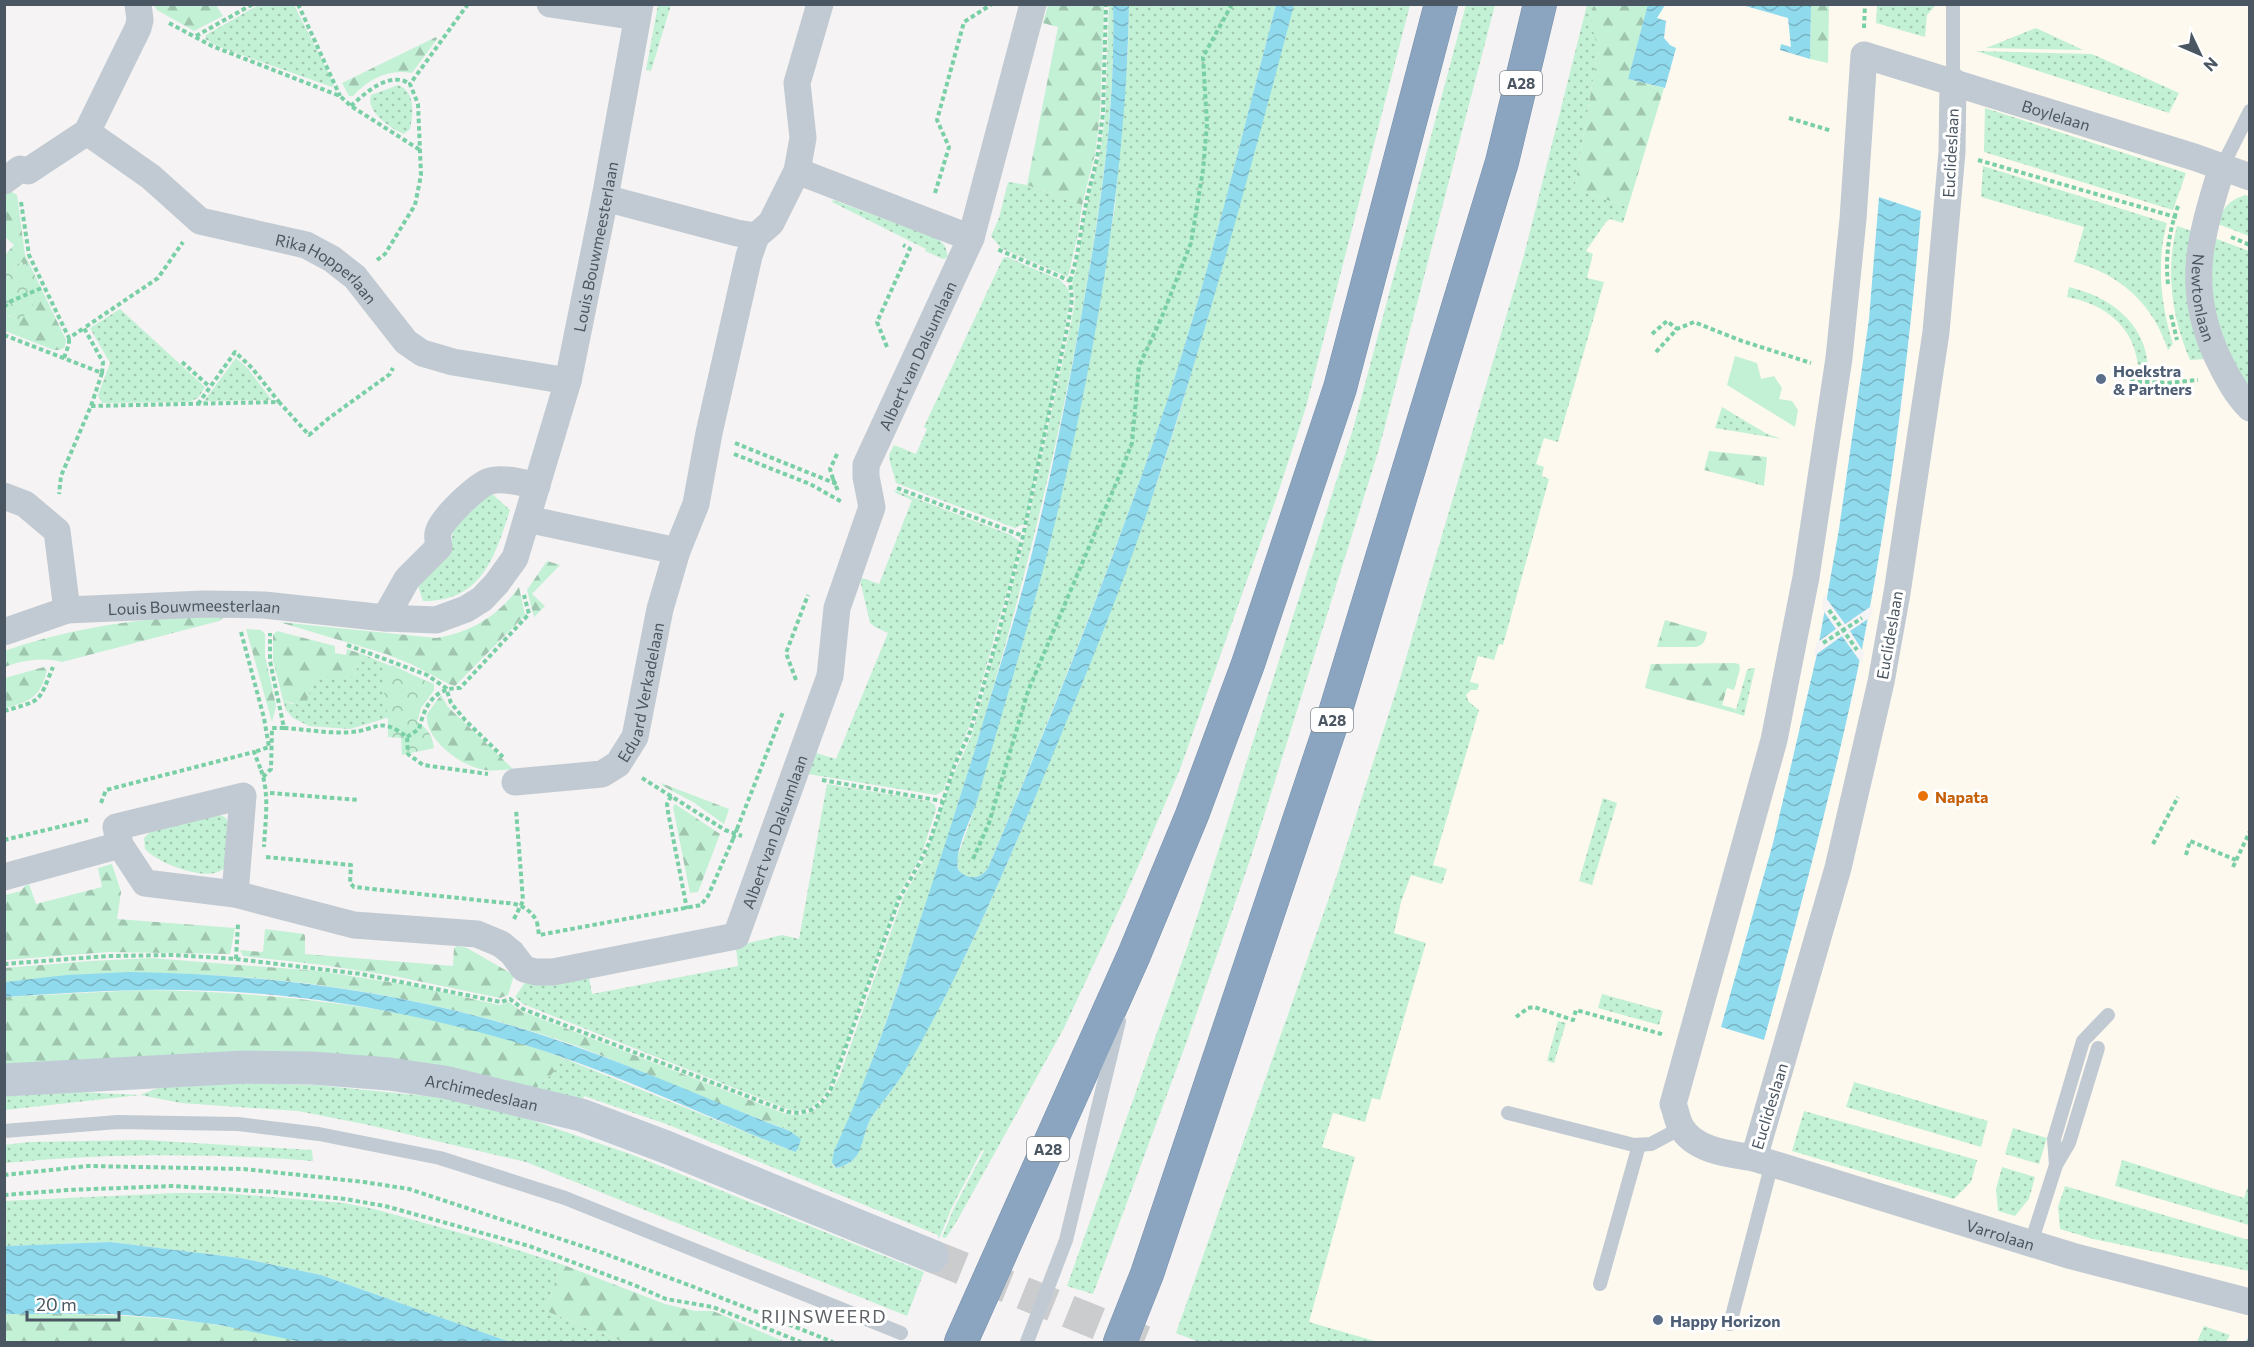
<svg xmlns="http://www.w3.org/2000/svg" width="2254" height="1347" viewBox="0 0 2254 1347" font-family="Commissioner,sans-serif">
	<defs>
		<pattern id="grass-dots" width="8" height="8" patternUnits="userSpaceOnUse" patternTransform="scale(1.5)"><rect width="8" height="8" fill="#c3f1d5"/><path d="M2 2h.1M6 6h.1" fill="none" stroke="#a0c6b0" stroke-width="1.8" stroke-linecap="round"/></pattern>
		<pattern id="forest-firs" width="22" height="20" patternUnits="userSpaceOnUse" patternTransform="scale(1.5)"><rect width="22" height="20" fill="#c3f1d5"/><path d="M5 1l3.5 6h-7zM16 11l3.5 6h-7z" fill="#a0c6b0"/></pattern>
		<pattern id="park-crowns" width="20" height="18" patternUnits="userSpaceOnUse" patternTransform="scale(1.5)"><rect width="20" height="18" fill="#c3f1d5"/><path d="M2 6a3 3 0 1 1 6 0M12 15a3 3 0 1 1 6 0" fill="none" stroke="#a0c6b0"/></pattern>
		<pattern id="water-waves" width="16" height="10" patternUnits="userSpaceOnUse" patternTransform="scale(1.5)"><rect width="16" height="10" fill="#90daee"/><path d="M0 5q4-4 8 0t8 0" fill="none" stroke="#78b4c4"/></pattern>
	</defs>
	<rect width="100%" height="100%" fill="#f5f3f3"/>
	<path fill="#fdf9ef" d="M1650,5H2249L2250,1329L2244,1342H1322L1239,1311Z"/>
	<g fill="url(#grass-dots)">
		<path d="M260,4L294,5L334,84L332,87L217,46L205,39L206,35Z"/>
		<path d="M658,5H671L651,71L646,70Z"/>
		<path d="M1109,5H1113C1116,111 1099,217 1080,322C1037,560 966,791 887,1019C870,1068 850,1117 833,1166L837,1168C865,1163 860,1135 873,1115C883,1101 894,1088 903,1073C960,976 1004,874 1046,770C1099,643 1150,516 1188,384C1225,258 1257,131 1291,5H1410L1306,407L1278,493L1180,769L1124,899L1064,1028L958,1219L946,1238L942,1237L954,1208L984,1151L982,1150L952,1207L939,1239L938,1235L669,1125L584,1096L581,1102L535,1089L552,1074L563,1058L795,1152L790,1131L785,1129L783,1113C815,1122 828,1100 840,1075L903,898L924,860L952,778L971,737L979,710L1020,558L1072,318L1075,300L1072,281L1076,270L1088,200L1099,159L1105,118Z"/>
		<path d="M1129,5H1276C1242,133 1212,263 1171,389C1118,551 1053,710 988,868C980,880 968,880 958,870L957,858L972,816L1049,546L1083,396L1115,206L1128,50Z"/>
		<path d="M1466,5H1495L1379,449L1251,857L1188,1038L1093,1294L1067,1286L1189,942L1353,429Z"/>
		<path d="M1587,5H1594L1592,10L1598,50L1575,186L1579,190L1628,207L1623,223L1610,219L1606,222L1586,251L1593,254L1587,278L1604,282L1558,442L1544,438L1536,464L1544,467L1542,476L1549,479L1503,645L1499,644L1494,660L1478,656L1470,682L1479,684L1477,690H1471L1466,695L1469,702L1479,710L1433,865L1447,869L1442,884L1411,875L1401,902L1394,933L1426,943L1380,1100L1372,1098L1365,1122L1333,1113L1322,1147L1355,1157L1309,1322L1378,1342H1199L1176,1333L1337,875L1399,682L1523,259Z"/>
		<path d="M1877,5V4L1936,5L1927,15L1925,37L1876,23Z"/>
		<path d="M2036,28L2083,50L1986,48Z"/>
		<path d="M1976,51L2092,54L2179,93L2169,113Z"/>
		<path d="M398,85C416,92 413,113 410,129L404,134C391,129 365,111 371,95Z"/>
		<path d="M1985,108L2186,173L2173,210L1984,152Z"/>
		<path d="M1983,166L2167,223C2156,262 2161,306 2173,344L2168,350C2153,304 2120,274 2074,262L2084,227L1981,197Z"/>
		<path d="M1008,182L1027,185L1082,205L1078,234L1068,277L1001,248L991,236L999,218Z"/>
		<path d="M2245,195L2249,197V236L2218,224C2223,207 2228,201 2245,195Z"/>
		<path d="M833,200L938,239L945,246L948,257L943,259L925,251L926,249L832,202Z"/>
		<path d="M2177,226L2193,231L2205,359L2190,360C2172,319 2165,271 2177,226Z"/>
		<path d="M2214,238L2249,251V391C2231,361 2214,329 2210,293C2209,276 2213,256 2214,238Z"/>
		<path d="M1007,257L1060,280L1069,290L1070,301L1051,402L1026,519L1024,524L1015,528L896,483L890,462L889,455L894,445L916,454L927,429L924,427L1003,258Z"/>
		<path d="M2069,287C2108,296 2144,321 2148,365H2138C2133,325 2104,304 2067,297Z"/>
		<path d="M120,309L205,387L198,398L189,402L102,403L98,395L110,363L90,328Z"/>
		<path d="M236,358L248,369L272,400L204,401Z"/>
		<path d="M1722,407L1767,434L1782,439L1715,428Z"/>
		<path d="M894,490L1011,535L1019,541L1020,545L970,724L943,791L936,795L808,774L816,753L836,759L888,633L875,627L870,623L860,580L862,578L879,584L912,500L896,493Z"/>
		<path d="M490,492L510,510C495,556 482,602 423,601L417,583L450,547L454,527Z"/>
		<path d="M362,654L434,684V690L421,708L418,719L387,718L350,729L309,726L293,718L286,710L283,700L292,704L307,700L315,676H354Z"/>
		<path d="M1751,668H1755L1744,716L1735,713L1747,670Z"/>
		<path d="M827,784L929,801L935,805L936,810L921,856L900,892L834,1077C826,1095 813,1115 790,1110L523,1004L515,997L526,981L589,977L592,994L738,966L736,946L782,935L799,939Z"/>
		<path d="M1603,798L1617,803L1592,885L1579,881Z"/>
		<path d="M219,815L225,817C231,825 229,835 228,845C228,852 229,862 224,868C209,884 157,863 145,849L144,838L151,831Z"/>
		<path d="M1602,994L1663,1011L1659,1025L1598,1008Z"/>
		<path d="M1558,1021L1566,1023L1554,1063L1547,1061Z"/>
		<path d="M210,1082L316,1085L446,1098L502,1110L633,1155L924,1272L907,1316L526,1162L364,1124L298,1111L181,1103L140,1095L5,1110L4,1096L81,1092L140,1095L171,1083Z"/>
		<path d="M1854,1082L1988,1121L1981,1147L1846,1107Z"/>
		<path d="M1804,1111L1977,1160L1971,1182L1954,1199L1792,1151Z"/>
		<path d="M2013,1128L2047,1138L2039,1164L2005,1154Z"/>
		<path d="M145,1140L312,1150L313,1161C209,1153 109,1153 5,1163V1145L29,1142Z"/>
		<path d="M2122,1160L2244,1198L2249,1184V1225L2115,1186Z"/>
		<path d="M2002,1167L2035,1177L2029,1199L2015,1216L1998,1211L1996,1189Z"/>
		<path d="M2065,1186L2249,1240V1271L2093,1239L2060,1229L2058,1207Z"/>
		<path d="M176,1193H223L344,1203L374,1209L486,1240L561,1264L546,1311L624,1342H510L321,1275L241,1258L110,1242L5,1246L4,1201Z"/>
		<path d="M2204,1326L2230,1335L2226,1342H2197Z"/>
	</g>
	<g fill="url(#forest-firs)">
		<path d="M154,5H216L223,16L194,31L157,10Z"/>
		<path d="M1048,5H1104L1100,115L1095,154L1082,205L1027,185L1058,27L1043,23Z"/>
		<path d="M1594,5H1648L1628,79L1664,88L1628,207L1578,190L1575,186L1598,50L1592,27V10Z"/>
		<path d="M1811,5H1829L1828,63L1810,59Z"/>
		<path d="M436,37L437,39L412,73C388,69 369,79 353,96H349L342,83Z"/>
		<path d="M10,191L17,195L25,255L29,263L23,265L22,262L13,266L16,272H7L5,274L4,256L14,245L5,237V193Z"/>
		<path d="M42,290L66,340L65,347L60,350H54L5,331L4,314L20,320L31,294Z"/>
		<path d="M1709,451L1767,457L1764,486L1704,470Z"/>
		<path d="M547,561L560,565L532,594L545,606L534,617L527,590Z"/>
		<path d="M519,587L525,615L455,686L449,684L411,664L386,654L279,622L436,638C472,632 498,616 519,587Z"/>
		<path d="M180,617H224L219,621L62,662C42,657 23,660 5,667L4,651C62,631 120,621 180,617Z"/>
		<path d="M1665,620L1707,632C1706,640 1703,646 1695,647H1657Z"/>
		<path d="M246,629L261,630L265,634V656L276,706L272,722Z"/>
		<path d="M277,631L335,646V653L346,655L347,649L362,654L354,676H315L307,701L302,706L283,700L273,660V635Z"/>
		<path d="M1734,663L1739,664L1740,669L1734,690L1727,688L1722,705L1736,709L1735,713L1645,688L1651,664Z"/>
		<path d="M44,667L47,670C40,698 31,701 5,708V678Z"/>
		<path d="M441,695L448,707L513,769C503,770 494,771 484,770C461,766 424,739 427,714Z"/>
		<path d="M661,783L729,809L724,824L693,802L663,786Z"/>
		<path d="M675,804L720,834L698,892L690,893L673,807Z"/>
		<path d="M112,864L121,892L117,919L235,928L230,954L109,952L5,960V895L21,891L25,886L29,884L36,904L102,887L98,868Z"/>
		<path d="M265,929L304,934L305,936V954L453,966L454,948L457,946L467,948L514,975L508,995L500,998L394,976L323,965L243,956L240,950L263,952Z"/>
		<path d="M151,958L319,971L415,986L499,1005L509,1002L521,1011L783,1113L785,1129C749,1115 712,1101 675,1086C632,1068 589,1049 544,1035C368,980 188,961 5,982L4,968L91,961Z"/>
		<path d="M142,990C281,992 432,1008 563,1058L552,1074L535,1089L5,1065V997Z"/>
		<path d="M561,1264L665,1304L695,1311H713L785,1342H624L546,1311Z"/>
		<path d="M5,1314C106,1313 203,1316 302,1342H5Z"/>
	</g>
	<g fill="url(#park-crowns)">
		<path d="M22,262L23,265L29,263L42,290L31,294L33,306L20,320L5,314L4,274L7,272H16L13,266Z"/>
		<path d="M392,665L434,685V690L421,708L417,721C428,730 432,734 434,748L402,755L401,738L388,737V720L382,678Z"/>
	</g>
	<path fill="#c3f1d5" d="M1735,356L1757,363L1761,379L1774,376L1782,388L1779,399L1792,401L1798,410L1795,427L1727,385Z"/>
	<g fill="url(#water-waves)">
		<path d="M1648,4L1665,5L1657,18L1666,21L1664,38L1670,45L1676,48L1665,88L1628,79Z"/>
		<path d="M1113,5H1129C1126,184 1093,369 1050,543C1028,629 1001,715 977,801C971,820 954,850 958,870C968,880 980,880 988,868C1054,710 1118,551 1171,389C1212,263 1242,133 1276,5H1294C1249,176 1202,348 1146,516C1117,600 1083,682 1049,764C1005,870 961,975 903,1074C894,1088 883,1101 873,1115C859,1136 867,1162 836,1168L832,1162L834,1151C866,1082 891,1011 914,939C935,875 956,811 976,746C989,700 1004,655 1017,609C1045,510 1065,408 1083,306C1101,207 1116,106 1113,5Z"/>
		<path d="M1742,5H1811L1810,59L1780,50L1781,44L1791,47L1788,18Z"/>
		<path d="M1879,197L1921,211C1909,356 1891,501 1863,644C1836,778 1800,909 1764,1040L1721,1027L1773,843L1817,654L1839,529L1869,319Z"/>
		<path d="M129,972C270,974 410,992 545,1036C628,1063 708,1100 790,1131L801,1139L798,1149L795,1152C712,1119 631,1080 547,1052C417,1010 277,987 140,990C95,991 50,994 5,997V982L67,975Z"/>
		<path d="M110,1242L241,1258L321,1275L510,1342H302L220,1325L166,1318L111,1314H5V1246Z"/>
	</g>
	<path fill="#f5f3f3" d="M1824,595L1845,624L1873,605L1871,617L1850,631L1864,653L1862,664L1842,636L1814,656L1816,643L1836,629L1822,609Z"/>
	<g fill="none" stroke-linecap="round" stroke-linejoin="round">
		<path stroke="#caccce" stroke-width="33" stroke-dasharray="33 16" stroke-linecap="butt" d="M932,1256L1144,1342"/>
		<defs>
			<g id="highway">
				<path d="M961,1342L1134,955L1192,815L1248,664L1340,388L1441,4"/>
				<path d="M1120,1342L1147,1274L1334,716L1502,162L1540,4"/>
			</g>
		</defs>
		<use href="#highway" stroke="#7690ad" stroke-width="34"/>
		<g stroke="#7ad0a6" stroke-width="4" stroke-dasharray="4.5 3" stroke-linecap="butt">
			<path d="M298,4L340,96"/>
			<path d="M169,23L212,46L340,96L351,106L420,150"/>
			<path d="M1864,28L1865,4"/>
			<path d="M196,36L253,4"/>
			<path d="M351,106C365,93 390,70 410,84"/>
			<path d="M1789,118L1832,131"/>
			<path d="M1978,160L2179,218"/>
			<path d="M935,193L949,147L937,120L964,22L992,4"/>
			<path d="M21,202L29,255L69,338L84,328"/>
			<path d="M2231,237L2250,245"/>
			<path d="M377,260L385,254L415,205L421,175L418,104L410,84L468,4"/>
			<path d="M1070,281L1076,260L1087,198L1097,159L1103,114L1106,4"/>
			<path d="M2168,284C2165,256 2169,232 2178,206"/>
			<path d="M4,307L9,302L44,287"/>
			<path d="M2171,315L2177,340"/>
			<path d="M1652,334L1667,321L1677,329"/>
			<path d="M4,335L102,373L91,406L61,476L59,494"/>
			<path d="M887,347L877,322L910,249L903,245"/>
			<path d="M1656,352L1677,329L1694,322L1742,341L1811,363"/>
			<path d="M64,358L69,344V338"/>
			<path d="M182,362L210,387"/>
			<path d="M102,373L103,362L84,328L158,278L183,242"/>
			<path d="M2130,381L2167,383L2198,380"/>
			<path d="M198,404L235,352L252,368L279,402"/>
			<path d="M91,406L279,402L309,435L329,418L390,374L393,368"/>
			<path d="M735,443L839,485"/>
			<path d="M734,454L810,484L842,502"/>
			<path d="M833,479L830,469L838,452"/>
			<path d="M897,488L1023,536"/>
			<path d="M1829,610L1857,650"/>
			<path d="M241,632L264,718L269,747L254,752"/>
			<path d="M1823,643L1862,618"/>
			<path d="M347,645L427,675L446,688L451,703L465,720L503,757"/>
			<path d="M796,680L786,653L808,595"/>
			<path d="M4,711C43,700 38,703 53,667"/>
			<path d="M284,728C305,729 328,734 350,732C377,731 378,715 407,737L408,754L423,765L488,774"/>
			<path d="M407,737L419,729C425,705 434,688 460,688L529,614L524,595"/>
			<path d="M263,777L271,769L272,728H284L270,661V633"/>
			<path d="M642,778L725,830L742,836"/>
			<path d="M822,780L942,801"/>
			<path d="M270,793L359,800"/>
			<path d="M671,796L667,804L668,812L687,909"/>
			<path d="M101,803L106,790L254,752L261,770"/>
			<path d="M737,829L783,712"/>
			<path d="M4,840L88,820"/>
			<path d="M2153,844L2178,797"/>
			<path d="M2186,855L2190,841L2236,860"/>
			<path d="M266,857L351,865L350,883L354,887L506,903"/>
			<path d="M973,859L989,823L1028,691L1120,474L1132,443L1139,366L1161,319L1191,243L1203,170L1207,124L1203,57L1232,4"/>
			<path d="M2233,867L2250,831"/>
			<path d="M514,919L523,901L516,809"/>
			<path d="M537,922L539,935L701,905L708,896L733,839"/>
			<path d="M236,959L238,924"/>
			<path d="M4,964L108,956L174,955L236,959L361,974L501,1002L510,999L523,1009L788,1112L799,1113L811,1110L821,1103L830,1091L899,899L919,864L930,841L955,764L970,732L999,632L1023,536L1069,319L1072,299L1070,281L997,249"/>
			<path d="M1516,1017L1528,1008L1534,1007L1573,1020L1576,1010L1665,1035"/>
			<path d="M4,1175L88,1166L244,1169L364,1182L409,1189L600,1252L694,1287L833,1342"/>
			<path d="M4,1195L68,1190L172,1186L274,1192L345,1199L385,1206L529,1246L634,1285L666,1299L713,1307L801,1342"/>
			<path d="M2248,1342L2250,1340"/>
		</g>
		<g stroke="#c1cad2" stroke-width="14">
			<path d="M1953,81V4"/>
			<path d="M2222,167L2250,111"/>
			<path d="M1508,1113L1634,1145L1651,1144L1681,1128"/>
			<path d="M4,1131L118,1122L238,1124L319,1134L440,1158L565,1198L901,1333"/>
			<path d="M2056,1165L2069,1143L2098,1048"/>
			<path d="M2031,1243L2056,1165L2054,1139L2083,1041L2108,1015"/>
			<path d="M1600,1284L1639,1145"/>
			<path d="M1730,1324L1772,1163"/>
			<path d="M1027,1342L1066,1240L1119,1021"/>
		</g>
		<g stroke="#c1cad2" stroke-width="27">
			<path d="M550,4L637,17"/>
			<path id="s1" d="M1953,81L1952,152L1936,332L1897,593L1881,682L1838,868L1754,1158C1729,1154 1695,1151 1681,1127C1677,1120 1676,1111 1673,1104L1774,740L1806,577L1839,358L1853,219L1864,55L2194,157L2250,177"/>
			<path id="s2" d="M87,132L151,177L200,221L306,245L332,259L355,277L406,342L422,353L453,362L568,381"/>
			<path id="s3" d="M2222,167C2201,236 2185,284 2216,354C2225,373 2235,393 2250,408"/>
			<path d="M797,171L971,238"/>
			<path d="M4,181L20,169L28,171L87,132L138,28L140,20L138,4"/>
			<path d="M605,198L737,233L756,236"/>
			<path d="M4,496L25,504L57,531L67,610"/>
			<path d="M527,519L677,551"/>
			<path d="M385,618L407,579L439,547C438,542 437,537 438,533C440,520 478,484 490,481C504,477 523,483 537,486"/>
			<path id="s4" d="M4,632L67,610L204,604L264,605L385,618L436,620L466,609L482,599L497,583L515,558L568,381L605,198L640,4"/>
			<path id="s5" d="M515,782L602,774L618,764L635,737L660,609L677,551L696,504L709,433L749,256L756,236L771,223L797,171L803,138L797,83L820,4"/>
			<path d="M120,845L116,827L243,796L235,894"/>
			<path id="s6" d="M4,877L120,845L145,883L235,894L354,925L477,934L501,944L512,953L524,969L536,972H553L736,936L830,676L837,608L872,507L866,477V465L971,238L1033,4"/>
			<path id="s7" d="M1754,1158L2072,1256L2250,1302"/>
		</g>
		<path stroke="#c1cbd6" stroke-width="33" id="s8" d="M4,1080L245,1067L312,1068L389,1074L444,1082L581,1115L666,1147L932,1256"/>
		<use href="#highway" stroke="#8ba5c1" stroke-width="33"/>
		<g stroke="#7ad0a6" stroke-width="4" stroke-dasharray="4.5 3" stroke-linecap="butt">
			<path d="M833,479L838,491"/>
			<path d="M261,770C270,795 265,822 264,847"/>
			<path d="M733,839L737,829"/>
			<path d="M506,903C519,903 532,910 537,922"/>
		</g>
	</g>
	<g fill="#5c6f8a" stroke="#fff" stroke-width="2">
		<circle cx="2101" cy="379" r="6"/>
		<circle cx="1658" cy="1320" r="6"/>
	</g>
	<circle fill="#e8710a" stroke="#fff" stroke-width="2" cx="1923" cy="796" r="6"/>
	<g text-anchor="middle" dominant-baseline="central" stroke-width="6" stroke-linejoin="round" paint-order="stroke">
		<g fill="#fff" stroke="#808990" stroke-width="1.5">
			<rect x="1500" y="71" width="42" height="24" rx="4.5"/>
			<rect x="1311" y="708" width="42" height="24" rx="4.5"/>
			<rect x="1027" y="1137" width="42" height="24" rx="4.5"/>
		</g>
		<g font-size="15" font-weight="bold" fill="#4a5661">
			<text x="1521" y="83">A28</text>
			<text x="1332" y="720">A28</text>
			<text x="1048" y="1149">A28</text>
		</g>
		<g font-size="16" fill="#4a5661" stroke="#fff">
			<text stroke="none"><textPath href="#s1" startOffset="2476">Boylelaan</textPath></text>
			<text transform="translate(1950 153) rotate(-87)">Euclideslaan</text>
			<text stroke="none"><textPath href="#s4" startOffset="862">Louis Bouwmeesterlaan</textPath></text>
			<text stroke="none"><textPath href="#s2" startOffset="282">Rika Hopperlaan</textPath></text>
			<text stroke="none"><textPath href="#s3" startOffset="134">Newtonlaan</textPath></text>
			<text stroke="none"><textPath href="#s6" startOffset="1394">Albert van Dalsumlaan</textPath></text>
			<text stroke="none"><textPath href="#s4" startOffset="194">Louis Bouwmeesterlaan</textPath></text>
			<text transform="translate(1889 635) rotate(-80)">Euclideslaan</text>
			<text stroke="none"><textPath href="#s5" startOffset="183">Eduard Verkadelaan</textPath></text>
			<text stroke="none"><textPath href="#s6" startOffset="890">Albert van Dalsumlaan</textPath></text>
			<text stroke="none"><textPath href="#s8" startOffset="480">Archimedeslaan</textPath></text>
			<text transform="translate(1769 1106) rotate(-73)">Euclideslaan</text>
			<text stroke="none"><textPath href="#s7" startOffset="258">Varrolaan</textPath></text>
		</g>
		<g font-size="16" font-weight="bold" fill="#4e5e75" stroke="#fff" text-anchor="start">
			<text x="2113" y="370">Hoekstra<tspan x="2113" dy="18">&amp; Partners</tspan></text>
			<text x="1670" y="1320">Happy Horizon</text>
		</g>
		<g font-size="16" font-weight="bold" fill="#c56008" stroke="#fff" text-anchor="start">
			<text x="1935" y="796">Napata</text>
		</g>
		<g font-size="18" letter-spacing="1.5" fill="#5f6368" stroke="#fff">
			<text x="824" y="1316">RIJNSWEERD</text>
		</g>
	</g>
	<rect width="2254" height="1347" fill="none" stroke="#4a5661" stroke-width="12"/>
	<g transform="translate(2200 54) rotate(134)" stroke="#ffffff" stroke-width="4.5" paint-order="stroke">
	<path d="M0-4.5L10 22L0 15L-10 22Z" fill="#4a5661"/>
	<text y="-9" font-size="16" font-weight="bold" text-anchor="middle" fill="#4a5661">N</text>
	</g>
	<path d="M27 1311v9h92v-9" fill="none" stroke="#4a5661" stroke-width="3"/>
	<text x="36" y="1311" font-size="18" fill="#4a5661" stroke="#ffffff" stroke-width="4.5" paint-order="stroke">20 m</text>
</svg>
